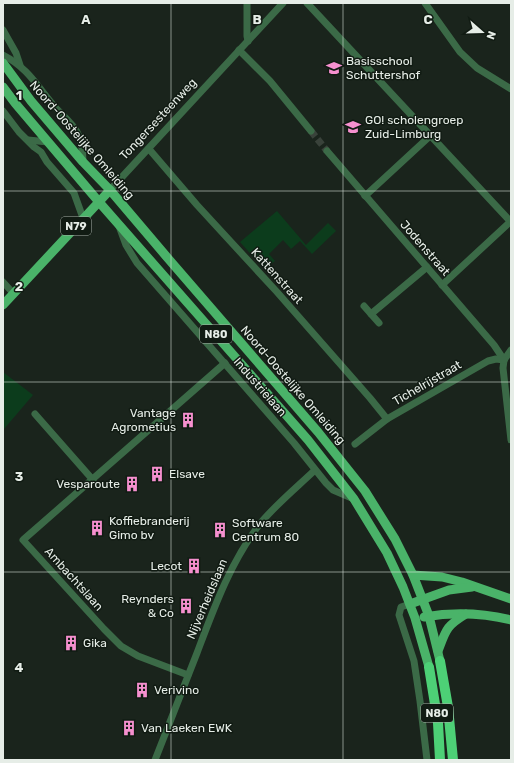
<svg xmlns="http://www.w3.org/2000/svg" width="514" height="763" viewBox="0 0 514 763" font-family="Rubik,sans-serif">
	<rect width="100%" height="100%" fill="#1a241c"/>
	<g fill="#0c3c1c">
		<path d="M277,211L306,245L328,223L336,231L312,254L300,241L291,249L283,240L269,254L275,261L264,269L240,242Z"/>
		<path d="M3,372L33,395L4,429L3,428Z"/>
	</g>
	<g fill="none" stroke-linecap="round" stroke-linejoin="round">
		<path stroke="#39423a" stroke-width="7" stroke-dasharray="7 3.5" stroke-linecap="butt" d="M311,131L327,151"/>
		<g stroke="#3b6a47" stroke-width="7">
			<path d="M247,3V36L248,41"/>
			<path d="M307,3L511,222"/>
			<path d="M425,3L460,52L477,68L511,89"/>
			<path d="M3,30L16,53L20,65"/>
			<path d="M239,50L270,81L311,131"/>
			<path d="M3,55C28,68 37,86 55,107C62,115 72,123 77,132C82,141 83,152 83,162"/>
			<path d="M3,111L19,132L34,147L41,152L47,162L74,193L83,218"/>
			<path d="M28,140L48,142"/>
			<path d="M149,149L197,205L277,292L370,398L387,419"/>
			<path d="M327,151L494,345L504,360"/>
			<path d="M110,190L283,3"/>
			<path d="M365,196L430,136"/>
			<path d="M119,226L126,245L137,263L294,443L326,483L333,490L354,499"/>
			<path d="M3,282L13,293"/>
			<path d="M442,285L510,222"/>
			<path d="M364,306L379,323"/>
			<path d="M371,314L427,267"/>
			<path d="M511,350L504,360L503,368L511,440"/>
			<path d="M35,414L93,480"/>
			<path d="M355,444L387,419L488,361L496,359L504,360"/>
			<path d="M410,604L401,607L399,615L414,661L420,701L427,760"/>
			<path d="M188,675L138,656L121,646L104,629L23,540L225,363"/>
			<path d="M155,760C169,724 183,688 197,653C214,608 230,563 259,525C275,505 296,488 315,470"/>
		</g>
		<g stroke="#4ab369" stroke-width="9">
			<path d="M3,63L31,101L83,162L110,190L166,256L318,432L365,491L395,539L413,575L429,616L440,661"/>
			<path d="M3,87L15,103L99,202L308,440L354,499L387,553L403,587L415,618L429,667"/>
			<path d="M3,305L110,190"/>
			<path d="M413,575L442,577L462,582L511,599"/>
			<path d="M410,604L449,590L472,587"/>
			<path d="M424,617C452,612 483,613 511,620"/>
			<path d="M438,651C446,630 446,626 466,614"/>
		</g>
		<g stroke="#4dd076" stroke-width="10">
			<path d="M440,661L448,707L453,760"/>
			<path d="M429,667L438,723L440,760"/>
		</g>
	</g>
	<path fill="none" stroke="#e6ede7" stroke-width="1" stroke-opacity="0.55" d="M171,3V760M343,3V760M3,191H511M3,382H511M3,572H511"/>
	<defs>
		<symbol id="school-bare" viewBox="-9 -9 18 18"><path d="M0-5L7-2L0 1L-7-2ZM-4 1L0 2.5L4 1V4Q0 6-4 4Z" fill="#f690cf" stroke="#111b13" stroke-width="2.5" paint-order="stroke"/></symbol>
		<symbol id="building-bare" viewBox="-9 -9 18 18"><path d="M-4-6H4V6H1V3H-1V6H-4ZM-2.5-4.3h1.7v1.8h-1.7ZM.8-4.3h1.7v1.8H.8ZM-2.5-1h1.7V.8h-1.7ZM.8-1h1.7V.8H.8Z" fill="#f690cf" stroke="#111b13" stroke-width="2.5" paint-order="stroke"/></symbol>
	</defs>
	<g fill-rule="evenodd">
		<use href="#school-bare" x="323" y="57" width="22" height="22"/>
		<use href="#school-bare" x="342" y="116" width="22" height="22"/>
		<use href="#building-bare" x="177" y="409" width="22" height="22"/>
		<use href="#building-bare" x="146" y="463" width="22" height="22"/>
		<use href="#building-bare" x="121" y="473" width="22" height="22"/>
		<use href="#building-bare" x="86" y="517" width="22" height="22"/>
		<use href="#building-bare" x="209" y="519" width="22" height="22"/>
		<use href="#building-bare" x="183" y="555" width="22" height="22"/>
		<use href="#building-bare" x="175" y="595" width="22" height="22"/>
		<use href="#building-bare" x="60" y="632" width="22" height="22"/>
		<use href="#building-bare" x="131" y="679" width="22" height="22"/>
		<use href="#building-bare" x="118" y="717" width="22" height="22"/>
	</g>
	<g text-anchor="middle" dominant-baseline="central" stroke-width="3" stroke-linejoin="round" paint-order="stroke">
		<g fill="#111b13" stroke="#a6aea7" stroke-width="1">
			<rect x="61" y="217" width="30" height="18" rx="3"/>
			<rect x="200" y="325" width="32" height="18" rx="3"/>
			<rect x="421" y="704" width="32" height="18" rx="3"/>
		</g>
		<g font-size="11" font-weight="bold" fill="#e6ede7">
			<text x="76" y="226">N79</text>
			<text x="216" y="334">N80</text>
			<text x="437" y="713">N80</text>
		</g>
		<g font-size="12" fill="#e6ede7" stroke="#111b13" text-anchor="start">
			<text x="346" y="61">Basisschool<tspan x="346" dy="14">Schuttershof</tspan></text>
			<text x="365" y="120">GO! scholengroep<tspan x="365" dy="14">Zuid-Limburg</tspan></text>
			<text x="176" y="413" text-anchor="end">Vantage<tspan x="176" dy="14">Agrometius</tspan></text>
			<text x="169" y="474">Elsave</text>
			<text x="120" y="484" text-anchor="end">Vesparoute</text>
			<text x="109" y="521">Koffiebranderij<tspan x="109" dy="14">Gimo bv</tspan></text>
			<text x="232" y="523">Software<tspan x="232" dy="14">Centrum 80</tspan></text>
			<text x="182" y="566" text-anchor="end">Lecot</text>
			<text x="174" y="599" text-anchor="end">Reynders<tspan x="174" dy="14">&amp; Co</tspan></text>
			<text x="83" y="643">Gika</text>
			<text x="154" y="690">Verivino</text>
			<text x="141" y="728">Van Laeken EWK</text>
		</g>
		<g font-size="12" fill="#e6ede7" stroke="#111b13">
			<text transform="translate(158 119) rotate(-47)">Tongersesteenweg</text>
			<text transform="translate(82 140) rotate(49)">Noord-Oostelijke Omleiding</text>
			<text transform="translate(425 248) rotate(49)">Jodenstraat</text>
			<text transform="translate(277 276) rotate(48)">Kattenstraat</text>
			<text transform="translate(427 383) rotate(-30)">Tichelrijstraat</text>
			<text transform="translate(293 385) rotate(49)">Noord-Oostelijke Omleiding</text>
			<text transform="translate(260 387) rotate(49)">Industrielaan</text>
			<text transform="translate(74 579) rotate(48)">Ambachtslaan</text>
			<text transform="translate(207 599) rotate(-67)">Nijverheidslaan</text>
		</g>
	</g>
	<g font-size="13" text-anchor="middle" font-weight="bold" fill="#e6ede7" stroke="#111b13" stroke-width="3" stroke-linejoin="round" paint-order="stroke">
		<text x="86" y="24">A</text>
		<text x="257" y="24">B</text>
		<text x="428" y="24">C</text>
		<text x="19" y="100">1</text>
		<text x="19" y="291">2</text>
		<text x="19" y="481">3</text>
		<text x="19" y="672">4</text>
	</g>
	<rect width="514" height="763" fill="none" stroke="#e6ede7" stroke-width="8"/>
	<g transform="translate(482 32) rotate(110)" stroke="#111b13" stroke-width="3" paint-order="stroke">
	<path d="M0-3L7 15L0 10L-7 15Z" fill="#e6ede7"/>
	<text y="-6" font-size="11" font-weight="bold" text-anchor="middle" fill="#e6ede7">N</text>
	</g>
</svg>
